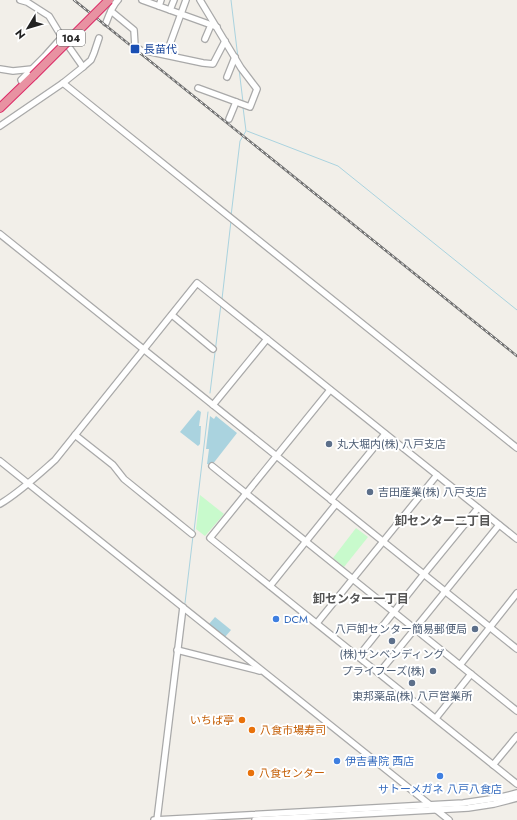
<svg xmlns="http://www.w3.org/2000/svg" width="517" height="820" viewBox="0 0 517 820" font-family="Jost,'Noto Sans JP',sans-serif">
	<rect width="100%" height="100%" fill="#f2efe9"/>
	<g fill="#c8facc">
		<path d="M200,495L224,514L205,536L196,529Z"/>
		<path d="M356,528L368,537L344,567L333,558Z"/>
	</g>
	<g fill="#aad3df">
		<path d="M198,410L201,412L199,426H201L200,444L198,446L180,432Z"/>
		<path d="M210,416L214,419L216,416L237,433L212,465L207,464L209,449H206Z"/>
		<path d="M215,617L231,630L225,637L209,624Z"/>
	</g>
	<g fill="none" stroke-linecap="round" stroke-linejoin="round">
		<g stroke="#aad3df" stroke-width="1">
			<path d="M231,0L238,58"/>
			<path d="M239,69L243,102"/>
			<path d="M247,131L338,166L517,310"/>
			<path d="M231,216L240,141L246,131L243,107"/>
			<path d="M222,299L231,221"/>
			<path d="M210,393L221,304"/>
			<path d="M194,531L208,412"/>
			<path d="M185,603L193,536"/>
		</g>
		<defs>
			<g id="minor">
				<path d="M20,0L27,2L49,16L63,39"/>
				<path d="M142,0L217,27"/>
				<path d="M159,6L161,0"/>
				<path d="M170,10L174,0"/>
				<path d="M111,11L134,30L135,46L143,52H151L203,63L213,64L225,41"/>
				<path d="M106,23C109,15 112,6 118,0"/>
				<path d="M205,39L211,25"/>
				<path d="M69,47L83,67"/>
				<path d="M166,55L186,0"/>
				<path d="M0,69L13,71L32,69L45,56L62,37"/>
				<path d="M227,77L235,57"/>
				<path d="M63,83L517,448"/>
				<path d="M24,85L21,80L32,69"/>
				<path d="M198,88L250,107L257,89L241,68L200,0"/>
				<path d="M229,119L236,102"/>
				<path d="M0,126L63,83L83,67L91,60L94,53L99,38"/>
				<path d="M0,234L517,649"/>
				<path d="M172,315L213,349"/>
				<path d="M330,390L210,538L517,784"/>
				<path d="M213,405L267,339"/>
				<path d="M75,435L113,465L124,479L192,534"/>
				<path d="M0,461L449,820"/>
				<path d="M212,466L517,711"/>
				<path d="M331,500L385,434"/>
				<path d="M0,504C20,492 37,476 55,460L197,283L517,539"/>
				<path d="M270,586L336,504"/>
				<path d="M317,623L437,475"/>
				<path d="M177,650L260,671"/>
				<path d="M358,657L424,574L478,508"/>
				<path d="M460,665L517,593"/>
				<path d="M379,673L499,525"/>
				<path d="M436,718L471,674"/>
				<path d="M493,765L517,736"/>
				<path d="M154,820L463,803L497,798L517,793"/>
				<path d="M157,820L183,607"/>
				<path d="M255,820L468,808L494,804L517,798"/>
			</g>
			<path id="highway" d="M0,108L33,76"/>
		</defs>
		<use href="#minor" stroke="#a9a9a9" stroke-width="8"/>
		<use href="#highway" stroke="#dc2a67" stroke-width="10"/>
		<use href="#minor" stroke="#fff" stroke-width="5.5"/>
		<use href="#highway" stroke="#e892a2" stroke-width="8"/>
		<defs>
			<path id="rail" d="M74,0L517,356"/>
		</defs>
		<use href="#rail" stroke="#707070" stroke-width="2.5"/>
		<use href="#rail" stroke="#fff" stroke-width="1" stroke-dasharray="3" stroke-linecap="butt"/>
		<defs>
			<path id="highway-bridge" d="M33,76L109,0"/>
		</defs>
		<use href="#highway-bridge" stroke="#dc2a67" stroke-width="10" stroke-linecap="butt"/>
		<use href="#highway-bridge" stroke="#e892a2" stroke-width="8"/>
	</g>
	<rect fill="#1a4fb4" stroke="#fff" stroke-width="1.5" x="130" y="44" width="10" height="10" rx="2"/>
	<g fill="#5c6f8a" stroke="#fff" stroke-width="1.5">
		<circle cx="329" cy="444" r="4"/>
		<circle cx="370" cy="492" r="4"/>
		<circle cx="475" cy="629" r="4"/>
		<circle cx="392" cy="641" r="4"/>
		<circle cx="433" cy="671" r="4"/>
		<circle cx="412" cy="683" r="4"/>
	</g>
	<g fill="#3f7fe0" stroke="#fff" stroke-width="1.5">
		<circle cx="276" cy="619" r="4"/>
		<circle cx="337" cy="761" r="4"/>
		<circle cx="440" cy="776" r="4"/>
	</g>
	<g fill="#e8710a" stroke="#fff" stroke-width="1.5">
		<circle cx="242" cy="720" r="4"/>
		<circle cx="252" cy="730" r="4"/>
		<circle cx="251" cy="773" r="4"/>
	</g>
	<g text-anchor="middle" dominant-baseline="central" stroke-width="4" stroke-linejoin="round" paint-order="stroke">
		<rect fill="#fff" stroke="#646464" stroke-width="1" x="57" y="30" width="28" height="16" rx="3"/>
		<g font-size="10" font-weight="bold" fill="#222">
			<text x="71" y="38">104</text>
		</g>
		<g font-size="11" fill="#164399" stroke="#fff" text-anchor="start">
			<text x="144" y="49">長苗代</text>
		</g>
		<g font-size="11" fill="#4e5e75" stroke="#fff" text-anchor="start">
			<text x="337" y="444">丸大堀内(株) 八戸支店</text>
			<text x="378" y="492">吉田産業(株) 八戸支店</text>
			<text x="467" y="629" text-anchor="end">八戸卸センター簡易郵便局</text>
			<text x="392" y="654" text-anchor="middle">(株)サンベンディング</text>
			<text x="425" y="671" text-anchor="end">プライフーズ(株)</text>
			<text x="412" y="696" text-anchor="middle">東邦薬品(株) 八戸営業所</text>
		</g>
		<g font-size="11" fill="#366cbe" stroke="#fff" text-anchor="start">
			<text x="284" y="619">DCM</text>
			<text x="345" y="761">伊吉書院 西店</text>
			<text x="440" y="789" text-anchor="middle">サトーメガネ 八戸八食店</text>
		</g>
		<g font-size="11" fill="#c56008" stroke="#fff" text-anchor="start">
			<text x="234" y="720" text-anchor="end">いちば亭</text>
			<text x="260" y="730">八食市場寿司</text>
			<text x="259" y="773">八食センター</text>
		</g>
		<g font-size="12" font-weight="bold" fill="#555" stroke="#fff">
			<text x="443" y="521">卸センター二丁目</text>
			<text x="361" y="599">卸センター一丁目</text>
		</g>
	</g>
	<g transform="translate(28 28) rotate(232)" stroke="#ffffff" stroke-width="3" paint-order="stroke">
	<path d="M0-3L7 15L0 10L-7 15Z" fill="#222222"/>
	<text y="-6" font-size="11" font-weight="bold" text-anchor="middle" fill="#222222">N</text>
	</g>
</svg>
